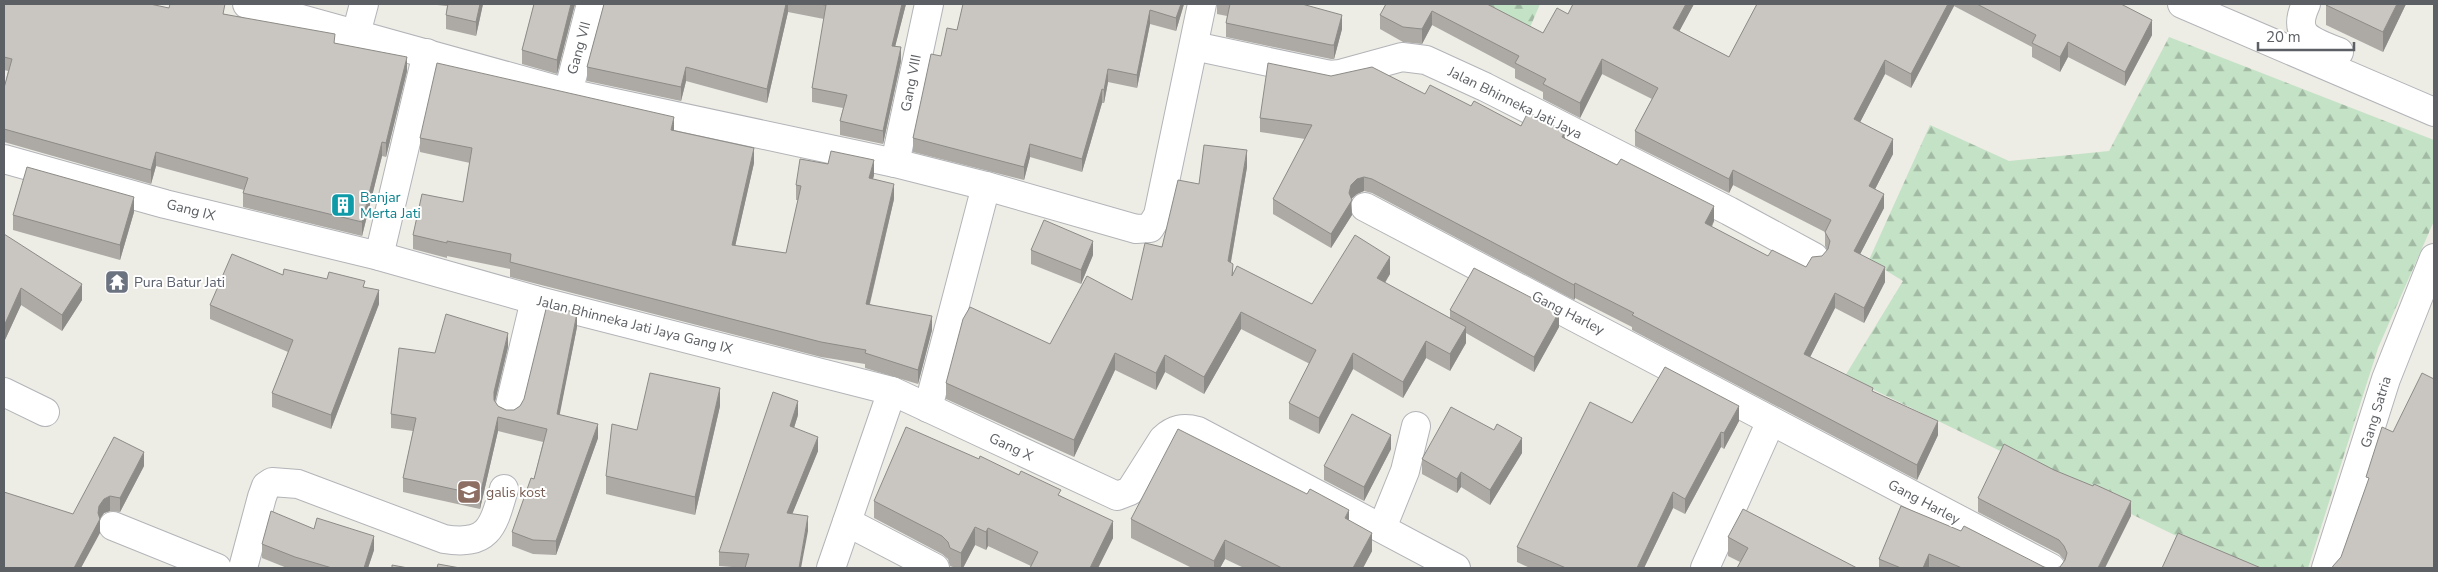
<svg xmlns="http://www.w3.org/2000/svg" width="2438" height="572" viewBox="0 0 2438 572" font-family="'Nunito Sans',sans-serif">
	<defs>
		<pattern id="forest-firs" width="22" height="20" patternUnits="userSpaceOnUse" patternTransform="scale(1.25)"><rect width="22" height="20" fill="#c4e2c5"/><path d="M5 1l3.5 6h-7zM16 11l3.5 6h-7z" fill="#a2baa4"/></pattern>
	</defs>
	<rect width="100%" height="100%" fill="#edece5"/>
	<g fill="url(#forest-firs)">
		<path d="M1464,4H1540L1528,32Z"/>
		<path d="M2169,37L2434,140V221L2378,348L2308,568H2243L1845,376L1903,281L1869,260L1930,125L2009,161L2109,151Z"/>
	</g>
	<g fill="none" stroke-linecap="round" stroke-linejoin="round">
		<defs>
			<g id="minor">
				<path d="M247,4L568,93L895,163L986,186L1136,229L1150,228L1158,215L1202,4"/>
				<path d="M2182,4L2434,112"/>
				<path d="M2306,4C2291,37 2312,41 2339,52"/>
				<path d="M356,34L364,4"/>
				<path d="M1194,46L1330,75L1340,74L1402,57L1426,60L1485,87L1729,211L1814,257"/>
				<path d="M568,93L591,4"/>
				<path d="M4,159L165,204L379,256L535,300L892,391L1117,496L1130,491L1163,439C1174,429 1183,427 1198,431L1456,568"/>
				<path d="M895,163L929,4"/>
				<path d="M1365,207L2051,568"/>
				<path d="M379,256L427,53"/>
				<path d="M4,392L45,412"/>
				<path d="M928,408L986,186"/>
				<path d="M509,409L535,300"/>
				<path d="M847,522L935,568"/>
				<path d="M113,526L217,568"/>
				<path d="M1382,528L1405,471L1416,426"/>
				<path d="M243,568L262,497L266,486L272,482L298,484L444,539C489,546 493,527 504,489"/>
				<path d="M831,568L892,391"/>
				<path d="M1705,568L1771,421"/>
				<path d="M2326,568L2386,379L2434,258"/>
			</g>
		</defs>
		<use href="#minor" stroke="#b2b4b8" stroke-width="30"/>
		<use href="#minor" stroke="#fff" stroke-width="28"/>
	</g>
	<g fill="#adaaa6">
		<path d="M4,4L169,8L225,14L335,44L407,71L386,157L382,156L362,236L243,207V193L244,190L156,166L151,184L4,142V88L8,71L4,70Z"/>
		<path d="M428,4H483L476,36L446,29V15L447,6Z"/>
		<path d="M534,4H575L557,74L522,64V50Z"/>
		<path d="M604,4H906L895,46L901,61L883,144L840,135V121L843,108L812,102V88L824,19L788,12L767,103L686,81L681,101L587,81V67Z"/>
		<path d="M963,4H1184L1176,31L1150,24L1137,88L1108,82L1104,103H1102L1082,172L1030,157L1024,180L913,152V138L957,30Z"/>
		<path d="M1217,4H1302L1342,29L1334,59H1331L1226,37V23L1227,16L1217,14Z"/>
		<path d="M1487,4L1543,33L1568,14L1573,4H1694L1679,31L1729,57L1757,4H2121L2152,35L2125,86L2068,57L2060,72L2032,57V47L1954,6L1911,88L1885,74L1860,122L1893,154L1875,189L1884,208L1860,254L1885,282L1864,323L1835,308L1810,357L1873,392L1938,435L1917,480L1632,330V327L1575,298L1574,300L1372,193L1364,191L1357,194L1351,199L1352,215L1331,248L1273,214V199L1305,139L1260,132V118L1425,94L1471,106L1521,126L1565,139L1714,221L1712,227L1768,256L1806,267L1822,256L1827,251L1825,246V232L1733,185L1729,193L1635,146V131L1652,99L1602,74L1580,118L1543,99V92L1515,78V69L1432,25L1422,44L1403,42L1380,29V15Z"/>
		<path d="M2327,4H2406L2383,52L2326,25V5Z"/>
		<path d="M674,130L754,163L735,246L786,253L798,200H796V185L874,175L873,179L894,199L870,304L932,330L918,384L865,368V364L821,357L510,277V269L447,256V258L413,249V235L463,202L470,163L420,152V138Z"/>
		<path d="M1247,167L1231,262L1233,273L1312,304L1390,274L1385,283L1450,318V310L1559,327L1534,372L1466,333V343L1450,371L1426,358L1403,398L1353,369L1319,434L1289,419V403L1310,364L1241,329L1204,394L1165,372L1156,390L1115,370L1074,457L946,399V383L1050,344L1132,300L1162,247L1199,184Z"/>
		<path d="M134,212L120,260L13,230V215Z"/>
		<path d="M4,234L82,300L62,331L21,305L4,342Z"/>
		<path d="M1031,250L1093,255L1081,284L1031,264Z"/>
		<path d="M283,275L365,287L379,304L331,429L272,407V393L288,352L210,319V305Z"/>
		<path d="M577,327L559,415L598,438L556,555L533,554L512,546V532L534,479L543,442L498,431L480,509L403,492V478L413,431L391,428V414L435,353L508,347L495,401L498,406L506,410H514L520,406Z"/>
		<path d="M720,406L695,515L606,494V476L637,430Z"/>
		<path d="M798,415L794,428L818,451L792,514L808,531L745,568L719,566V552Z"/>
		<path d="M1739,421L1724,449L1721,447L1685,514L1673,508L1644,568H1530L1517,562V547L1632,423Z"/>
		<path d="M1391,449L1364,501L1324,480V466Z"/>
		<path d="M1522,453L1490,505L1461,487L1457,493L1422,474V459Z"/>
		<path d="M979,459L1061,496L1113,538L1098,568H1030L1031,566L988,546L986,550L975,545L963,568H956L950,566L948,559L942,554L874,518V501Z"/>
		<path d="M144,466L120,512L110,511L104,513L100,519V533L73,514Z"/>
		<path d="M1978,498L2131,516L2060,567L2065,561L2059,554L1978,512Z"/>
		<path d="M1901,506L2044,567L2048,568H1879V559Z"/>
		<path d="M1131,519L1349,520L1372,551L1363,568H1244L1225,559L1220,568H1192L1131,538Z"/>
		<path d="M314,529L374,550L368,568H287L262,558V544Z"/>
		<path d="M1728,537L1857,568L1740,562L1728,556Z"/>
	</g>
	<g fill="#8d8b87">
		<path d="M480,4H483L476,36V22Z"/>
		<path d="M571,4H575L557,74V60Z"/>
		<path d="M786,4H788V12L767,103V89Z"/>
		<path d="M902,4H906L892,59V46Z"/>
		<path d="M1181,4H1184L1176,31V18Z"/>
		<path d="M1686,4H1694L1673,43V28Z"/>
		<path d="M1948,4H1954V6L1911,88V74Z"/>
		<path d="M2397,4H2406L2383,52V32Z"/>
		<path d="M1150,10V24L1137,88V75Z"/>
		<path d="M1432,11V25L1422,44V29Z"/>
		<path d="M1342,15V29L1334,59V45Z"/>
		<path d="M2152,20V35L2125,86V72Z"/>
		<path d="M2068,42V57L2060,72V57Z"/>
		<path d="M901,47V61L883,144V131Z"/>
		<path d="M407,57V71L386,157V143Z"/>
		<path d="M1602,59V74L1580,118V103Z"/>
		<path d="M1885,60V74L1854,134V119Z"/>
		<path d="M686,67V81L681,101V87Z"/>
		<path d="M1108,69V82L1104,103V90Z"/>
		<path d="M1102,89V103L1082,172V159Z"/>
		<path d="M674,117V132L671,130Z"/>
		<path d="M1565,131V145L1562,137Z"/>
		<path d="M1893,139V154L1869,201V186Z"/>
		<path d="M382,142V156L362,236V222Z"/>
		<path d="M1030,144V157L1024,180V167Z"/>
		<path d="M754,148V163L732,260V245Z"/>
		<path d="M1247,150V167L1228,278V261Z"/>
		<path d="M156,152V166L151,184V170Z"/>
		<path d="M874,160V175L869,193V178Z"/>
		<path d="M1733,170V185L1729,193V179Z"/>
		<path d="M1364,177V191L1357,194L1351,199L1352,215L1331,248V234L1349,193L1351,185L1357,179Z"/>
		<path d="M894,184V199L866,319V304Z"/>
		<path d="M1884,194V208L1854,266V251Z"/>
		<path d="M134,197V212L120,260V245Z"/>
		<path d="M1714,206V221L1705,238V223Z"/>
		<path d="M1093,241V255L1081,284V270Z"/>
		<path d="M1390,257V274L1377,295V278Z"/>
		<path d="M1885,267V282L1864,323V308Z"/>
		<path d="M1575,283V298L1574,300V285Z"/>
		<path d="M82,284V300L62,331V315Z"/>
		<path d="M21,288V305L4,342V326Z"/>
		<path d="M379,290V304L331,429V415Z"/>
		<path d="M1835,293V308L1804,369V354Z"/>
		<path d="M1241,312V329L1204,394V377Z"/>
		<path d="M1559,312V327L1534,372V357Z"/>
		<path d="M577,313V327L557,428V414Z"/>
		<path d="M932,316V330L918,384V370Z"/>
		<path d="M1466,327V343L1450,371V354Z"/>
		<path d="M508,333V347L494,406V392Z"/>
		<path d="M1426,341V358L1403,398V382Z"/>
		<path d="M1115,353V370L1074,457V440Z"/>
		<path d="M1353,353V369L1319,434V418Z"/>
		<path d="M1165,355V372L1156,390V373Z"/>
		<path d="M720,388V406L695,515V497Z"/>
		<path d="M798,401V415L790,440V426Z"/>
		<path d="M1739,406V421L1724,449V433Z"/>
		<path d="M498,417V431L480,509V495Z"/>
		<path d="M1938,421V435L1917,480V465Z"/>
		<path d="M598,424V438L556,555V541Z"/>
		<path d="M1721,432V447L1685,514V499Z"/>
		<path d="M1391,435V449L1364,501V487Z"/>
		<path d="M818,437V451L787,527V513Z"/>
		<path d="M1522,438V453L1490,505V490Z"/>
		<path d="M144,452V466L120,512V498Z"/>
		<path d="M1461,472V487L1457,493V479Z"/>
		<path d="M1673,492V508L1644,568H1637Z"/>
		<path d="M110,496V511L104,513L99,520L100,519V533L81,568H74L99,506L104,499Z"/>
		<path d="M2131,501V516L2105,568H2098Z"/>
		<path d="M1349,510V529L1345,518Z"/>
		<path d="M808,516V531L801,568H799Z"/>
		<path d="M1113,521V538L1098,568H1090Z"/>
		<path d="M975,527V545L963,568H961V553Z"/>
		<path d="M988,528V546L986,550V532Z"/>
		<path d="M1372,533V551L1363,568H1353Z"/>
		<path d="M374,536V550L368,568H364Z"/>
		<path d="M1225,540V559L1220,568H1214V561Z"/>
		<path d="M1929,554V568H1923Z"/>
	</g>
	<g fill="#c9c6c1" stroke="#8d8b87">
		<path d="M4,4H150L169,8L170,4H225L223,14L335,34L334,43L407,57L386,143L382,142L362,222L243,193L248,178L156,152L151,170L4,129V88L12,59L4,57Z"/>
		<path d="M448,4H480L476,22L446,15Z"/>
		<path d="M534,4H571L557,60L522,50Z"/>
		<path d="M604,4H786L767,89L686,67L681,87L587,67Z"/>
		<path d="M818,4H902L892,46L901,47L883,131L840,121L847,95L812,88L826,5Z"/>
		<path d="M963,4H1181L1176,18L1150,10L1137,75L1108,69L1104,90L1102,89L1082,159L1030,144L1024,167L913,138L931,54L941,56L947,28L957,30Z"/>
		<path d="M1230,4H1302L1342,15L1334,45H1331L1226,23Z"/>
		<path d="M1386,4H1487L1543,33L1557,8L1568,14L1573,4H1686L1673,28L1729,57L1757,4H1948L1911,74L1885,60L1854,119L1893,139L1869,186L1884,194L1854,251L1885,267L1864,308L1835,293L1804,354L1873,388L1872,391L1938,421L1917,465L1632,315L1634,313L1575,283L1574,285L1372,179L1364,177L1357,179L1351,185L1349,193L1352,200L1331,234L1273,199L1312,125L1260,118L1268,63L1331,76L1372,67L1425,94L1430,85L1471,106L1474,101L1521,126L1528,112L1565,131L1562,137L1617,165L1621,159L1714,206L1705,223L1768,256L1772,250L1806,267L1812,257L1822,256L1828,249L1830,241L1825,232L1831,220L1733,170L1729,179L1635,131L1658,88L1602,59L1580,103L1543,84L1546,79L1515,63L1519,56L1432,11L1422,29L1403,27L1380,15Z"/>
		<path d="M1977,4H2121L2152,20L2125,72L2068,42L2060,57L2032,43L2036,35Z"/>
		<path d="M2327,4H2397L2383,32L2326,5Z"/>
		<path d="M437,63L674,117L671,130L754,148L732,245L786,253L801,186L796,185L800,159L828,164L831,151L874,160L869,178L894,184L866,304L932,316L918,370L865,353L866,350L821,342L510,262L511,254L447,241V243L413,235L422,194L463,202L472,148L420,138Z"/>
		<path d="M1204,145L1247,150L1228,261L1233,264L1232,276L1237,266L1312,304L1355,235L1390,257L1377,278L1466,327L1450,354L1426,341L1403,382L1353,353L1319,418L1289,403L1316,350L1241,312L1204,377L1165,355L1156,373L1115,353L1074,440L946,383L963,319L970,307L1050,344L1087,276L1132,300L1145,243L1162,247L1178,180L1199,184Z"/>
		<path d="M27,167L134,197L120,245L13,215Z"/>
		<path d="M1044,220L1093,241L1081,270L1031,250Z"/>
		<path d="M4,234L82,284L62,315L21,288L4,326Z"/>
		<path d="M232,254L283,275L284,269L327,279L329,272L365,281L363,287L379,290L331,415L272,393L293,340L210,305Z"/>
		<path d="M1474,268L1559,312L1534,357L1450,310Z"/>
		<path d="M547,305L577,313L557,414L598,424L556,541L533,540L512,532L531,478L534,479L547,429L498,417L480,495L403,478L416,418L391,414L399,348L435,353L446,314L508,333L494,392V400L498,406L506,410H514L520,406L524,399Z"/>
		<path d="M1665,367L1739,406L1724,433L1721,432L1685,499L1673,492L1637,568H1566L1517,547L1590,402L1632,423Z"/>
		<path d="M650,373L720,388L695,497L606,476L612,424L637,430Z"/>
		<path d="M2422,373L2434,379V568H2332L2333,566L2341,557L2369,478L2366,477L2382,427L2393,432Z"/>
		<path d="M773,392L798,401L790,426L818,437L787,513L808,516L799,568H745L749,554L719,552Z"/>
		<path d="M1451,407L1494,430L1497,424L1522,438L1490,490L1461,472L1457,479L1422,459Z"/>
		<path d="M1352,414L1391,435L1364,487L1324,466Z"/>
		<path d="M906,427L979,459L980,456L1019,475L1021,471L1061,490L1058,495L1113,521L1090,568H1030L1038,552L988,528L986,532L975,527L961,553L950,548L948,542L942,536L874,501Z"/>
		<path d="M1178,429L1307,494L1310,489L1349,510L1345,518L1372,533L1353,568H1282L1225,540L1214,561L1131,519Z"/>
		<path d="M114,437L144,452L120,498L110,496L104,499L99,506L98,513L100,519L74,568H4V492L73,514Z"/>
		<path d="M2004,444L2054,470L2093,486L2094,484L2131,501L2098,568H2055L2060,567L2065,560L2067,553L2064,546L2059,540L1978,498Z"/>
		<path d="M1901,506L1961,531L1964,526L2044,567L2048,568H1962L1929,554L1923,568H1901L1879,559Z"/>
		<path d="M1743,509L1857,568H1737L1748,548L1728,537Z"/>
		<path d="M271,511L314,529L317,518L374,536L364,568H332L295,557L262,544Z"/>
		<path d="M2178,533L2261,568H2162Z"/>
		<path d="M438,564L460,568H437Z"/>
		<path d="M392,565L408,568H392Z"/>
	</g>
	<defs>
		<symbol id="building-square" viewBox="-11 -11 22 22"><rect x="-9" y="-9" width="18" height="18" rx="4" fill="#0f9aa8" stroke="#fff"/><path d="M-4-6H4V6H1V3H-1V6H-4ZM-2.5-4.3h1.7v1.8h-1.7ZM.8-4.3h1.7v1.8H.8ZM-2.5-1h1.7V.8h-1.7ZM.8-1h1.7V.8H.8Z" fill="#fff"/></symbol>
		<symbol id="temple-square" viewBox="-11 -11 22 22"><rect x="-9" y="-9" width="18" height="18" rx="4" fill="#6b7280" stroke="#fff"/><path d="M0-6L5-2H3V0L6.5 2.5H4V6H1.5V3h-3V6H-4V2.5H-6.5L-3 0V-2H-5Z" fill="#fff"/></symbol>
		<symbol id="school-square" viewBox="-11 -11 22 22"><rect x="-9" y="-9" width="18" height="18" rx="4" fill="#8d6e63" stroke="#fff"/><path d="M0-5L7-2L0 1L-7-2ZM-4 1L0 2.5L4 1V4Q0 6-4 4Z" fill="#fff"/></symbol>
	</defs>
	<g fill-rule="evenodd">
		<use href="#building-square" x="329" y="191" width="28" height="28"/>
		<use href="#temple-square" x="103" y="268" width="28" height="28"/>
		<use href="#school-square" x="455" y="478" width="28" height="28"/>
	</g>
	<g text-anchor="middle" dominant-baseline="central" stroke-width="4" stroke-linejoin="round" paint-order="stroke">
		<g font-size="14" fill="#5c5f63" stroke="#fff">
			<text transform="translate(579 48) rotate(-75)">Gang VII</text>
			<text transform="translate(911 83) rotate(-79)">Gang VIII</text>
			<text transform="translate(1515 103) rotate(26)">Jalan Bhinneka Jati Jaya</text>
			<text transform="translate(191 210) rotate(14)">Gang IX</text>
			<text transform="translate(1568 313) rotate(27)">Gang Harley</text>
			<text transform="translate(635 325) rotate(14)">Jalan Bhinneka Jati Jaya Gang IX</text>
			<text transform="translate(2376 412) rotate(-73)">Gang Satria</text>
			<text transform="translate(1011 447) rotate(25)">Gang X</text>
			<text transform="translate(1924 502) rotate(28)">Gang Harley</text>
		</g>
		<g font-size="14" fill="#0d838f" stroke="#fff" text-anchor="start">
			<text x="360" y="197">Banjar<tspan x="360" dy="16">Merta Jati</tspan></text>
		</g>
		<g font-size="14" fill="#5b616d" stroke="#fff" text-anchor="start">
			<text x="134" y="282">Pura Batur Jati</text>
		</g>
		<g font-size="14" fill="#785e54" stroke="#fff" text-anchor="start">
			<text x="486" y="492">galis kost</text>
		</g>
	</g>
	<rect width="2438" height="572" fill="none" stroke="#5c5f63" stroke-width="10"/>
	<path d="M2258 42v8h96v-8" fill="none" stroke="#5c5f63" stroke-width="2.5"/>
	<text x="2266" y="42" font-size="15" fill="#5c5f63" stroke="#ffffff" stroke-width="4" paint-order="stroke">20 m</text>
</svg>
